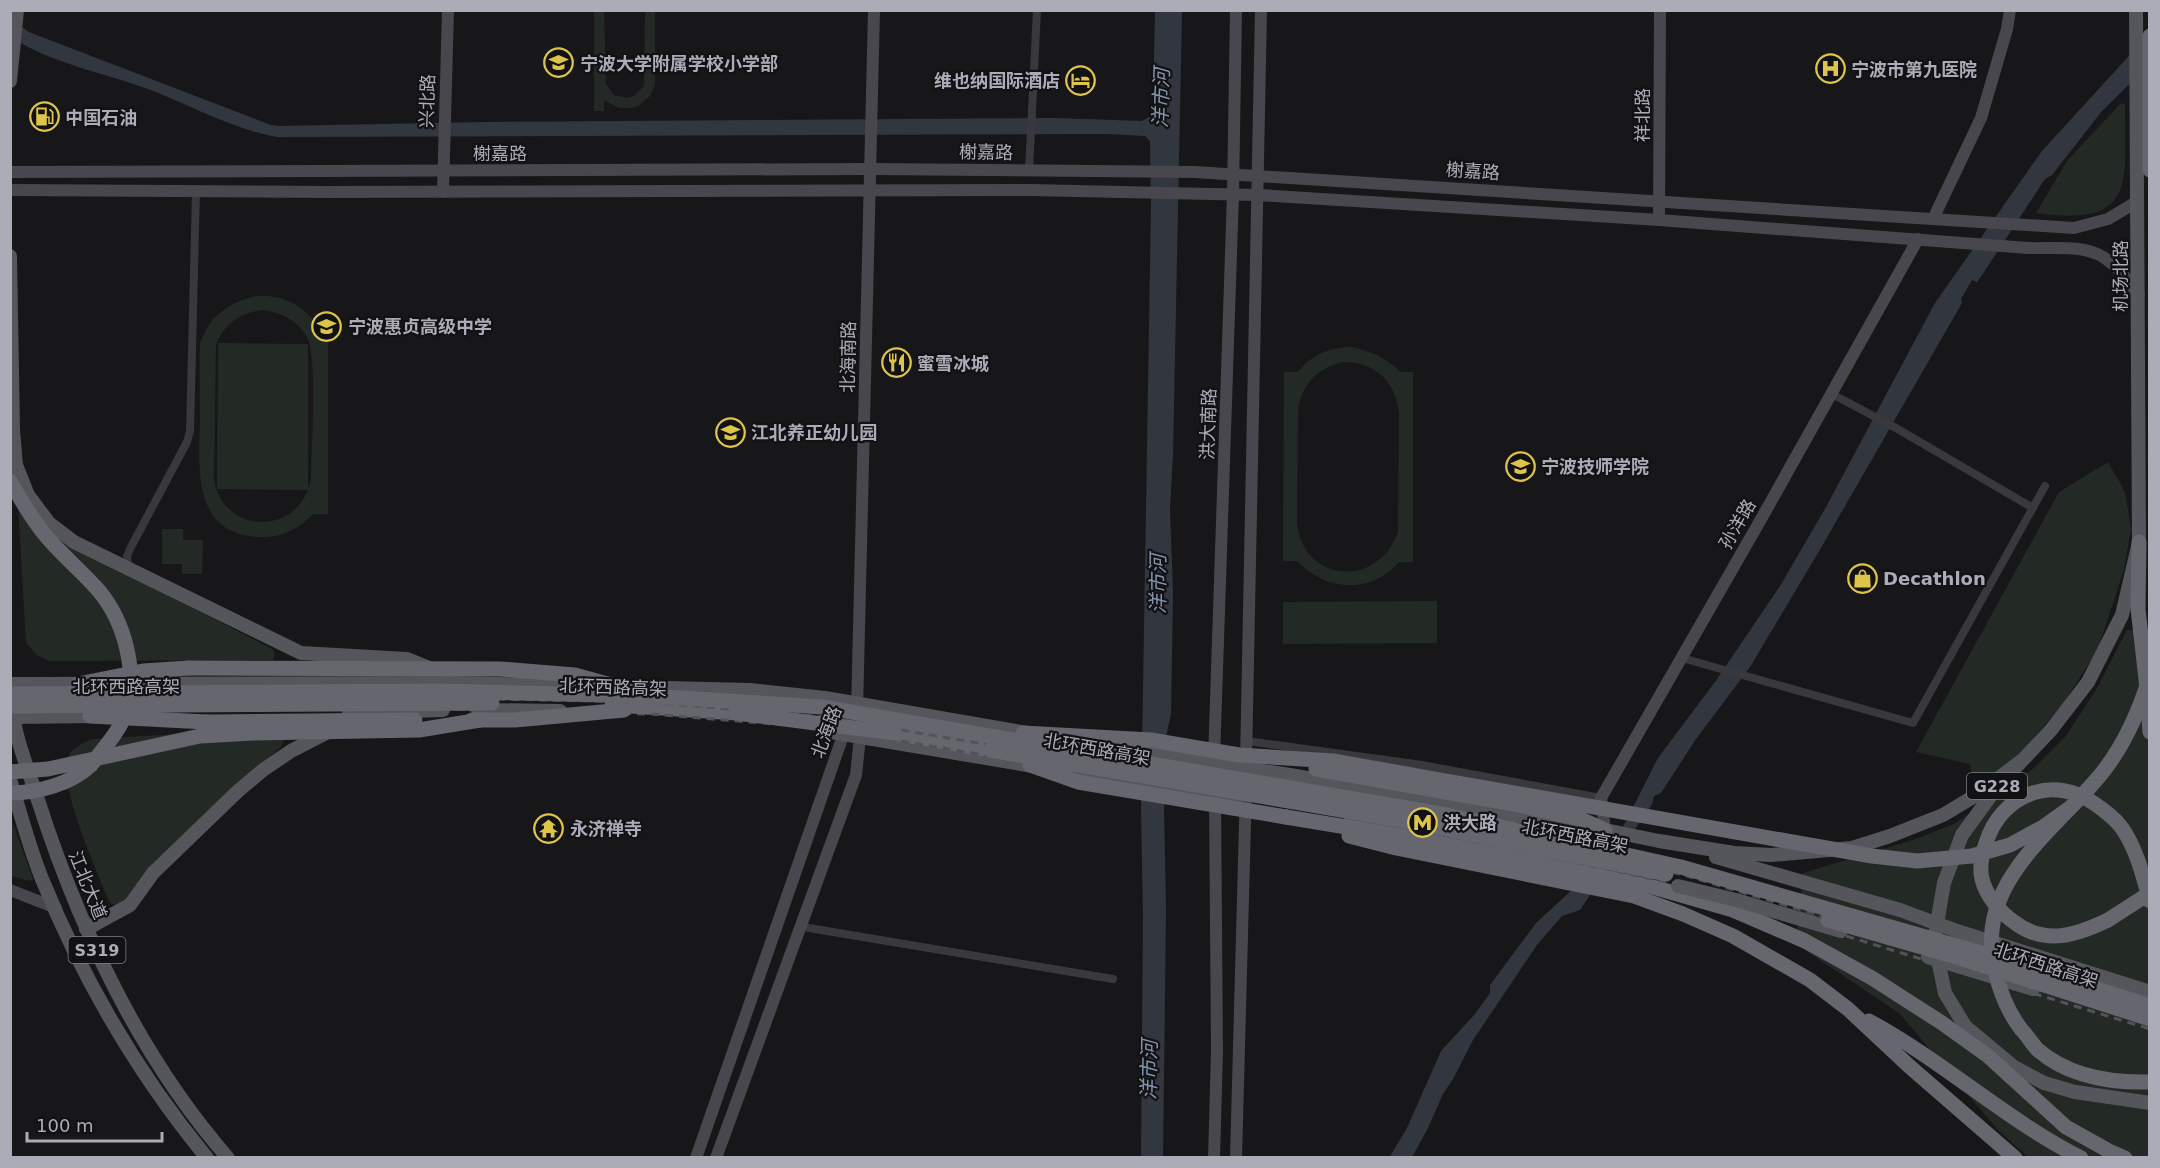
<svg xmlns="http://www.w3.org/2000/svg" width="2160" height="1168" viewBox="0 0 2160 1168" font-family="'DejaVu Sans','Noto Sans SC',sans-serif">
	<rect width="100%" height="100%" fill="#171719"/>
	<g fill="#232a25" fill-rule="evenodd">
		<path d="M594,11H604L606,84L614,95L627,98L634,96L644,86L645,11H655V84L650,96L638,106L631,108H619L604,100V111H594Z"/>
		<path d="M2121,103L2125,105C2125,184 2137,227 2036,213L2067,161Z"/>
		<path d="M256,296C285,294 310,308 322,335H328V514H313C298,530 279,539 256,537C192,532 199,468 200,421C200,396 199,369 200,344C209,316 229,302 256,296ZM261,310C280,312 297,319 307,337C318,358 311,451 311,480L308,489V344L218,343L217,489L308,490C289,538 221,530 214,479L216,345C224,324 239,314 261,310Z"/>
		<path d="M1351,347C1372,351 1385,358 1401,372H1413V562H1399C1371,595 1325,591 1297,561H1283L1284,372H1298C1312,354 1329,348 1351,347ZM1342,362C1374,361 1396,381 1399,413L1398,532C1378,589 1303,583 1297,523L1298,409C1303,383 1317,369 1342,362Z"/>
		<path d="M2108,462L2125,492L2131,529L2124,569L2098,649L2063,704L2026,747L2003,769L1973,785L1970,764L1916,752L2059,492Z"/>
		<path d="M18,503L116,568L272,649L275,654L273,660L49,661L37,655L26,643Z"/>
		<path d="M162,529H183V540H203L202,574H182V564H162Z"/>
		<path d="M1437,601V643L1283,644V602Z"/>
		<path d="M2127,630H2149V1157H2028L1998,1130L1899,1013L1796,944L1803,873L1913,840L1954,824L2034,768L2066,736L2097,688Z"/>
		<path d="M283,728L284,739L281,747L241,781L128,901L120,906L110,903C99,876 55,780 69,755C73,747 84,743 92,739Z"/>
		<path d="M10,815L33,879L30,881L11,876Z"/>
	</g>
	<g fill="#32373f">
		<path d="M1155,11H1182L1173,454L1170,509L1173,592L1171,714L1166,737L1164,810L1166,909L1163,1157H1141L1143,917L1141,811L1151,205L1150,141L1145,136L1105,134L277,137C232,129 190,105 148,89C102,72 52,64 11,37L10,19L29,32L47,39L271,125L279,126L486,122L1054,118L1142,121L1151,116L1153,107Z"/>
		<path d="M2149,27V65L2102,111L2052,175L2045,179L1982,275L1977,282L1972,280L1961,299L1962,303L1818,553L1750,667L1696,739L1661,793L1654,796L1652,804L1580,910L1562,916L1537,945L1473,1040L1453,1079L1443,1094L1427,1130L1412,1157L1389,1158L1407,1128L1441,1051L1475,1014L1490,993V985L1536,923L1586,877L1624,825L1658,758L1715,682L1780,586L1826,507L1935,303L2042,151L2127,58Z"/>
	</g>
	<g fill="none" stroke-linecap="round" stroke-linejoin="round">
		<g stroke="#38383d" stroke-width="8">
			<path d="M1029,171L1037,10"/>
			<path d="M1832,394L1896,428L2033,508"/>
			<path d="M128,568L127,556L131,547L187,442L190,431L196,191"/>
			<path d="M1682,658L1913,723L2045,486"/>
			<path d="M1247,741L1422,765L1601,798"/>
			<path d="M803,927L1113,979"/>
		</g>
		<g stroke="#47474d" stroke-width="12">
			<path d="M10,172L871,169L1195,172L2074,228L2108,219L2138,201"/>
			<path d="M10,190L326,192L1030,190L1258,195L1659,220L2028,248C2050,249 2083,244 2103,257C2118,266 2128,281 2139,295"/>
			<path d="M443,192L448,10"/>
			<path d="M1933,219L1981,118L2007,29L2010,10"/>
			<path d="M1659,220L1660,10"/>
			<path d="M857,711L874,10"/>
			<path d="M1214,759L1233,194L1236,10"/>
			<path d="M1246,762L1261,10"/>
			<path d="M1605,830L1601,798L1760,521L1918,239"/>
			<path d="M10,890L56,908"/>
			<path d="M696,1158L846,727"/>
			<path d="M716,1158L856,775L860,737L859,728"/>
			<path d="M1214,1158L1217,1051L1215,797"/>
			<path d="M1236,1158L1246,786"/>
		</g>
		<g stroke="#55555c" stroke-width="14">
			<path d="M10,81L17,10"/>
			<path d="M10,256L13,430L16,465L28,495L49,523L74,542L301,653L407,659L427,667"/>
			<path d="M10,684L455,683L750,690L825,698L1033,734"/>
			<path d="M12,710C16,740 28,769 37,797C78,925 139,1056 228,1158"/>
			<path d="M478,710L560,711"/>
			<path d="M349,713L443,710"/>
			<path d="M10,717L101,716"/>
			<path d="M825,731L1039,767"/>
			<path d="M1078,742L1296,776L1452,805L1605,830L1659,841L1734,853L1771,855L1852,848L1890,836L1943,815L1978,794L2021,761"/>
			<path d="M2016,767L2051,730L2088,682L2122,615L2139,542L2136,10"/>
			<path d="M1061,771L1235,799"/>
			<path d="M10,779C20,812 29,847 42,879C83,980 138,1074 207,1158"/>
			<path d="M2000,783L1962,835L1944,883L1934,941L1945,993L1965,1026L2014,1067L2044,1083L2075,1092L2150,1103"/>
			<path d="M1351,819L1418,832"/>
			<path d="M1716,857L1900,910"/>
			<path d="M86,929L130,905L153,873L238,791L263,770L291,751L328,732"/>
		</g>
		<g stroke="#65666e" stroke-width="15">
			<path d="M2150,36V170"/>
			<path d="M2139,542L2138,609L2146,679L2150,732"/>
			<path d="M78,684L143,671L189,668"/>
			<path d="M648,707L736,713"/>
			<path d="M90,716L206,722"/>
			<path d="M894,733L990,750"/>
			<path d="M1286,817L1419,839L1569,869L1653,887L1733,910L1805,941L1872,978L1942,1023L1988,1056L2066,1127L2109,1151L2125,1158"/>
			<path d="M1581,819L1605,830"/>
			<path d="M1349,836L1396,848L1634,896L1683,914L1733,936L1810,980L1848,1009L1909,1066L2015,1158"/>
			<path d="M2108,920C2077,935 2045,946 2014,922C2000,912 1986,896 1982,879C1979,867 1982,854 1986,843C2001,794 2053,774 2095,804C2105,811 2115,818 2122,828C2137,850 2143,876 2150,901"/>
			<path d="M1869,1021C1943,1061 2006,1120 2081,1158"/>
		</g>
		<g stroke="#525258" stroke-width="3" stroke-dasharray="8 6" stroke-linecap="butt">
			<path d="M441,698L648,702L823,717L1424,817L1680,874L2150,1013"/>
			<path d="M441,709L650,714L824,728L1421,829L1676,884L2150,1029"/>
		</g>
		<g stroke="#55555c" stroke-width="14">
			<path d="M1678,886L1736,900L1841,931"/>
			<path d="M1900,910L1957,931L2150,992"/>
			<path d="M1928,957L2033,989"/>
		</g>
		<g stroke="#65666e" stroke-width="15">
			<path d="M10,481C20,498 30,516 42,531C59,553 81,570 99,591C125,622 138,673 126,712C122,725 114,736 105,747C100,753 96,759 91,765C71,784 37,793 10,793"/>
			<path d="M189,668L500,669L575,675L629,690"/>
			<path d="M2150,676C2139,712 2125,744 2102,773C2053,833 1973,883 1995,971C2000,992 2008,1012 2021,1029C2027,1035 2032,1044 2038,1050C2068,1076 2111,1083 2150,1082"/>
			<path d="M10,694L437,691L649,696L822,707L1447,815L1681,867L1999,958L2150,1006"/>
			<path d="M612,705L648,707"/>
			<path d="M10,706L492,703"/>
			<path d="M736,713L894,733"/>
			<path d="M472,720H515L624,710"/>
			<path d="M206,722L415,720"/>
			<path d="M1023,733L1151,740L1239,755L1333,761L1872,856L1917,861L1972,856L2010,845L2043,827L2071,807"/>
			<path d="M990,750L1399,820L1666,874"/>
			<path d="M1030,765L1078,782L1286,817"/>
			<path d="M1316,769L1514,804L1581,819"/>
			<path d="M10,772L48,769L200,736L253,733L419,730L480,720"/>
			<path d="M1828,920L1960,958L2150,1019"/>
			<path d="M2108,920L2150,893"/>
		</g>
	</g>
	<defs>
		<symbol id="school-ring" viewBox="-11 -11 22 22"><circle r="9.5" fill="#121214" stroke="#dec449" stroke-width="1.5"/><path d="M0-5L7-2L0 1L-7-2ZM-4 1L0 2.5L4 1V4Q0 6-4 4Z" fill="#dec449"/></symbol>
		<symbol id="hospital-ring" viewBox="-11 -11 22 22"><circle r="9.5" fill="#121214" stroke="#dec449" stroke-width="1.5"/><path d="M-5-5h3v3.5h4V-5h3V5h-3V1.5h-4V5h-3Z" fill="#dec449"/></symbol>
		<symbol id="hotel-ring" viewBox="-11 -11 22 22"><circle r="9.5" fill="#121214" stroke="#dec449" stroke-width="1.5"/><path d="M-6-4.5h1.5V1H6V5H4.5V3h-9V5H-6ZM-4 0a1.8 1.8 0 1 1 3.6 0ZM.5 0V-2.5h3Q6-2.5 6 0Z" fill="#dec449"/></symbol>
		<symbol id="fuel-ring" viewBox="-11 -11 22 22"><circle r="9.5" fill="#121214" stroke="#dec449" stroke-width="1.5"/><path d="M-5.5-6h7V0h2V4h1.3V-2.5L3-4.5l.8-.8L6-3V5H2.5V1h-1V6h-7ZM-4.2-4.7v3.2H.2V-4.7Z" fill="#dec449"/></symbol>
		<symbol id="restaurant-ring" viewBox="-11 -11 22 22"><circle r="9.5" fill="#121214" stroke="#dec449" stroke-width="1.5"/><path d="M-5-6h1v4h1v-4h1v4h1v-4h1v5L-1.5 .5V6h-2V.5L-5-1ZM5-6V6H3V1.5H1.5Q1.5-4 5-6Z" fill="#dec449"/></symbol>
		<symbol id="university-ring" viewBox="-11 -11 22 22"><circle r="9.5" fill="#121214" stroke="#dec449" stroke-width="1.5"/><path d="M0-5L7-2L0 1L-7-2ZM-4 1L0 2.5L4 1V4Q0 6-4 4Z" fill="#dec449"/></symbol>
		<symbol id="shop-ring" viewBox="-11 -11 22 22"><circle r="9.5" fill="#121214" stroke="#dec449" stroke-width="1.5"/><path d="M-5-2.5h2.3a2.7 3.5 0 0 1 5.4 0H5L5.5 6h-11ZM-1.5-2.5h3a1.5 2.3 0 0 0-3 0Z" fill="#dec449"/></symbol>
		<symbol id="metro-ring" viewBox="-11 -11 22 22"><circle r="9.5" fill="#121214" stroke="#dec449" stroke-width="1.5"/><path d="M-5.5 5V-5H-3L0 0L3-5H5.5V5H3V-.5L0 4L-3-.5V5Z" fill="#dec449"/></symbol>
		<symbol id="temple-ring" viewBox="-11 -11 22 22"><circle r="9.5" fill="#121214" stroke="#dec449" stroke-width="1.5"/><path d="M0-6L5-2H3V0L6.5 2.5H4V6H1.5V3h-3V6H-4V2.5H-6.5L-3 0V-2H-5Z" fill="#dec449"/></symbol>
	</defs>
	<g fill-rule="evenodd">
		<use href="#school-ring" x="542" y="46" width="33" height="33"/>
		<use href="#hospital-ring" x="1814" y="52" width="33" height="33"/>
		<use href="#hotel-ring" x="1064" y="64" width="33" height="33"/>
		<use href="#fuel-ring" x="28" y="100" width="33" height="33"/>
		<use href="#school-ring" x="310" y="310" width="33" height="33"/>
		<use href="#restaurant-ring" x="880" y="346" width="33" height="33"/>
		<use href="#school-ring" x="714" y="416" width="33" height="33"/>
		<use href="#university-ring" x="1504" y="450" width="33" height="33"/>
		<use href="#shop-ring" x="1846" y="562" width="33" height="33"/>
		<use href="#metro-ring" x="1406" y="806" width="33" height="33"/>
		<use href="#temple-ring" x="532" y="812" width="33" height="33"/>
	</g>
	<g text-anchor="middle" dominant-baseline="central" stroke-width="4.5" stroke-linejoin="round" paint-order="stroke">
		<g fill="#121214" stroke="#7d7e86" stroke-width="1.5">
			<rect x="1967" y="773" width="60" height="26" rx="4.5"/>
			<rect x="68.5" y="937" width="57" height="26" rx="4.5"/>
		</g>
		<g font-size="16" font-weight="bold" fill="#abacb7">
			<text x="1997" y="786">G228</text>
			<text x="97" y="950">S319</text>
		</g>
		<g font-size="18" font-weight="bold" fill="#abacb7" stroke="#121214" text-anchor="start">
			<text x="580" y="63">宁波大学附属学校小学部</text>
			<text x="1851" y="69">宁波市第九医院</text>
			<text x="1060" y="80" text-anchor="end">维也纳国际酒店</text>
			<text x="65" y="117">中国石油</text>
			<text x="348" y="326">宁波惠贞高级中学</text>
			<text x="917" y="363">蜜雪冰城</text>
			<text x="751" y="432">江北养正幼儿园</text>
			<text x="1541" y="466">宁波技师学院</text>
			<text x="1883" y="578">Decathlon</text>
			<text x="1443" y="822">洪大路</text>
			<text x="570" y="828">永济禅寺</text>
		</g>
		<g font-size="18" fill="#abacb7" stroke="#121214">
			<text transform="translate(427 101) rotate(-88)">兴北路</text>
			<text transform="translate(1642 115) rotate(-90)">祥北路</text>
			<text transform="translate(986 152) rotate(1)">榭嘉路</text>
			<text x="500" y="153">榭嘉路</text>
			<text transform="translate(1473 171) rotate(4)">榭嘉路</text>
			<text transform="translate(2120 276) rotate(-90)">机场北路</text>
			<text transform="translate(848 357) rotate(-89)">北海南路</text>
			<text transform="translate(1208 424) rotate(-88)">洪大南路</text>
			<text transform="translate(1737 524) rotate(-60)">孙洋路</text>
			<text x="126" y="686">北环西路高架</text>
			<text transform="translate(613 687) rotate(2)">北环西路高架</text>
			<text transform="translate(826 732) rotate(-69)">北海路</text>
			<text transform="translate(1097 749) rotate(10)">北环西路高架</text>
			<text transform="translate(1575 836) rotate(11)">北环西路高架</text>
			<text transform="translate(88 885) rotate(68)">江北大道</text>
			<text transform="translate(2046 965) rotate(18)">北环西路高架</text>
		</g>
		<g font-size="20" font-style="italic" fill="#8594ae" stroke="#121214">
			<text transform="translate(1161 98) rotate(-88)">洋市河</text>
			<text transform="translate(1158 584) rotate(-90)">洋市河</text>
			<text transform="translate(1149 1070) rotate(-89)">洋市河</text>
		</g>
	</g>
	<rect width="2160" height="1168" fill="none" stroke="#abacb7" stroke-width="24"/>
	<path d="M27 1132v9h135v-9" fill="none" stroke="#abacb7" stroke-width="3"/>
	<text x="36" y="1132" font-size="18" fill="#abacb7" stroke="#121214" stroke-width="4.5" paint-order="stroke">100 m</text>
</svg>
